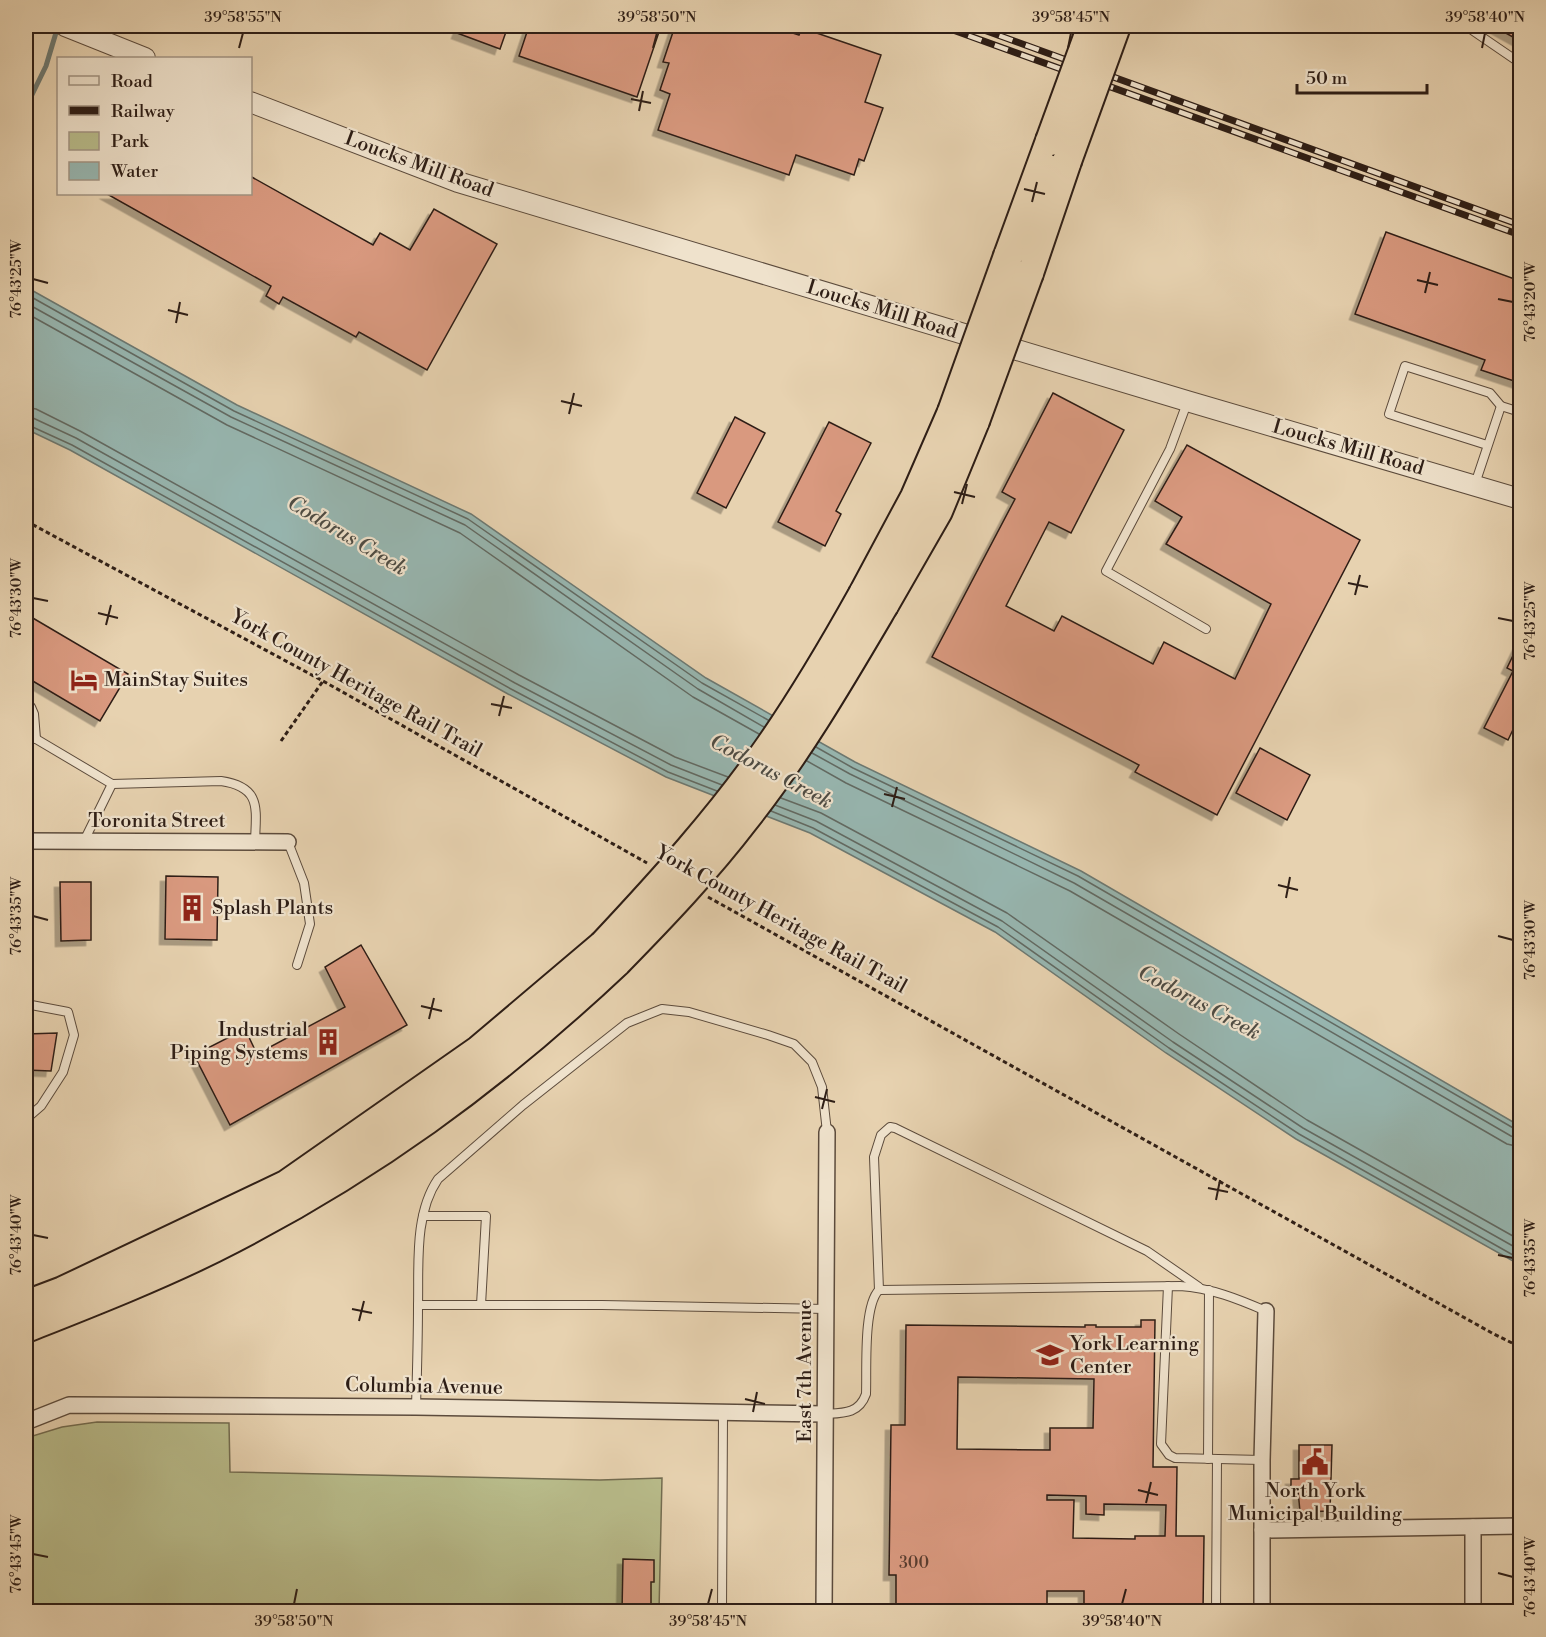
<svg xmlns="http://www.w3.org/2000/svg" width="1546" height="1637" viewBox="0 0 1546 1637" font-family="'Libre Bodoni',serif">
	<defs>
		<filter id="shadow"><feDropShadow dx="-5.5" dy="5.5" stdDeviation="0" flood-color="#0004"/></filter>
	</defs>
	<rect width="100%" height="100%" fill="#e7d2b0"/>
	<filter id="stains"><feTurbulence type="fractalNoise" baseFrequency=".00333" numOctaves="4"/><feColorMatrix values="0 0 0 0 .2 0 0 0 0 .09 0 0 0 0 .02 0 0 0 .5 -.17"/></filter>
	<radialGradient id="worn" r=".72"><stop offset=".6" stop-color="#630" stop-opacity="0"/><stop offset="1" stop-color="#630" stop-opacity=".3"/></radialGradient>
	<path fill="#b8bb8a" stroke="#736c50" stroke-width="1.5" d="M97,1422L229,1423L230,1472L600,1480L662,1478L659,1611L26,1612V1438L62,1427Z"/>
	<path fill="#97b6b0" stroke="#6d7972" stroke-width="1.5" d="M26,287L237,405L471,514L706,678L855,762L1081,871L1520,1126V1265L1296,1139L1166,1053L995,932L810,833L666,777L508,694L70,450L26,429Z"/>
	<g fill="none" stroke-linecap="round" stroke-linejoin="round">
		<g stroke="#626a63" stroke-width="1.5">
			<path d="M26,294L234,411L468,519L702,683L768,720"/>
			<path d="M26,303L231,417L465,525L698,689L764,727"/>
			<path d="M26,313L227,425L460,533L693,697L759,734"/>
			<path d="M26,407L36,409L80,431L519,675L675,757L728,777"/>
			<path d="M26,416L33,418L76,438L515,683L671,765L722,785"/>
			<path d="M26,424L72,445L511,689L668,772L717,791"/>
			<path d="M816,747L853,768L1078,876L1515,1129L1520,1130"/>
			<path d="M812,753L850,774L1074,883L1511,1136L1520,1138"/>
			<path d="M807,761L846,783L1070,891L1507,1144L1520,1147"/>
			<path d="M781,798L821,813L1007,913L1179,1034L1307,1120L1520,1240"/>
			<path d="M775,805L816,821L1002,921L1173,1042L1303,1128L1520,1250"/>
			<path d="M771,811L813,828L998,927L1169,1048L1299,1134L1520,1259"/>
		</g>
		<path stroke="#6d7972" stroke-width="5" d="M26,107L46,66L58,26"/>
	</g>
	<g fill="#d9997f" stroke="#2e1e16" stroke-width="1.5" fill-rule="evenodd" filter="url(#shadow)">
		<path d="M460,26H508L500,49L457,33Z"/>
		<path d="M529,26H661L637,97L519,56Z"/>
		<path d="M675,26H771L799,35L802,28L881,55L865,102L883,108L864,161L859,159L854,175L796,155L789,175L658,130L670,94L660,90L669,63L663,62Z"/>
		<path d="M1493,26H1520V41Z"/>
		<path d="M250,176L373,245L380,233L410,250L434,209L497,244L427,370L359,332L356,337L283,297L279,304L266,296L271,286L107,194H250Z"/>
		<path d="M1386,232L1520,281V383L1481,370L1485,360L1355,314Z"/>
		<path d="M1053,393L1124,430L1071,533L1049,522L1006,606L1054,631L1062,616L1153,664L1164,642L1235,679L1271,604L1166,544L1182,517L1155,501L1187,445L1360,540L1217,815L1135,772L1139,765L932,657L1015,499L1002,492Z"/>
		<path d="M735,417L765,433L726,508L697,493Z"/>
		<path d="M829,422L871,443L836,511L841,514L825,546L778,522Z"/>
		<path d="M26,614L128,674L100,721L26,677Z"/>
		<path d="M1520,641V715L1508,740L1484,728L1513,671L1507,668Z"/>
		<path d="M1260,748L1310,775L1287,820L1236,793Z"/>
		<path d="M166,876L218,877L217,940L165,939Z"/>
		<path d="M60,882H91V940L61,941Z"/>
		<path d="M361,945L407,1025L230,1125L194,1055L245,1029L257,1054L345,1007L325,967Z"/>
		<path d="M57,1033L51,1071L26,1070V1034Z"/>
		<path d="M1141,1320H1155L1153,1467H1177L1176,1536H1204L1203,1612H1084V1591H1047V1612H896V1575H889L891,1425H905L906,1325L1085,1327V1325H1096V1327H1141ZM958,1377L1094,1379L1093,1428H1050V1450L957,1449ZM1047,1495L1086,1496V1514L1104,1515V1504L1166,1505L1165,1536H1135V1539L1073,1538L1074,1500H1047Z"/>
		<path d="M1299,1445H1332L1330,1511L1300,1512L1298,1490H1291V1479H1299Z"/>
		<path d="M623,1559L654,1560V1582H651V1612H622Z"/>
	</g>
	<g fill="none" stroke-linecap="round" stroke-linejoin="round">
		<defs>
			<g id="service">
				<path d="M1466,26L1520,63"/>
				<path d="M1187,403L1170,449L1106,571L1206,629"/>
				<path d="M1487,445L1389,414L1405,366L1490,393L1501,406"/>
				<path d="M1475,484L1501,406L1520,412"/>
				<path d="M31,707L34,714L36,739"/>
				<path d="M26,733L112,784L221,781C262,787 256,809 255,842"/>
				<path d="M84,841L112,784"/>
				<path d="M288,842L304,883L310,924L297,965"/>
				<path d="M26,1004L68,1012L74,1035L63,1072L41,1106L26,1119"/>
				<path d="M423,1216H486L481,1305"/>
				<path d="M1168,1286L1161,1444L1169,1455L1175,1458L1262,1460"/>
				<path d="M879,1290L874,1157L881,1135L890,1127L895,1128L1147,1251L1199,1287"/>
				<path d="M418,1305H602L826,1309"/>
				<path d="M416,1407C417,1373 418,1339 418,1305C419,1265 414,1214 438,1179L523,1105L627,1023L662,1009L689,1012L768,1035L794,1044L812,1062L822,1087L827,1132"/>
				<path d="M825,1414C843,1413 859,1414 866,1394C867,1370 863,1306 879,1290L1180,1286C1211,1288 1238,1299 1266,1311"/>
				<path d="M1208,1459L1209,1290"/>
				<path d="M722,1612L723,1413"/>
				<path d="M1216,1612L1217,1459"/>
			</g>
			<g id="minor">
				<path d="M26,841L288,842"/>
				<path d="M26,1422L69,1405L416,1407L825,1414"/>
				<path d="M1262,1530L1520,1526"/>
				<path d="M824,1612L827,1132"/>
				<path d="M1262,1612V1460L1266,1311"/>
				<path d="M1473,1612V1527"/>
			</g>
			<g id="tertiary">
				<path d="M65,26L145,58"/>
				<path d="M250,102L458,182L1187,401L1520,499"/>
			</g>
			<g id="motorway">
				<path d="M1008,256L1050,141"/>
				<path d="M1029,273L1067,161"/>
				<path d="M863,594L915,497L952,412"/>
				<path d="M884,605L938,511L975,421"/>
				<path d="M26,1305L63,1291L286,1185L479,1050L603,945"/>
				<path d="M26,1328C89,1303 153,1278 214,1248C367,1171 493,1079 617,962"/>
			</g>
		</defs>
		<use href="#service" stroke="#5c4b3c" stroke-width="10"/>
		<use href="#minor" stroke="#5c4b3c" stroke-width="18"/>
		<use href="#tertiary" stroke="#5c4b3c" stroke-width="22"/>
		<use href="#motorway" stroke="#2e1e16" stroke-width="32"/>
		<g stroke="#2e1e16" stroke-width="3" stroke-dasharray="4.5 3" stroke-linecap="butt">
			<path d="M26,521L323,681L647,863"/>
			<path d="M281,741L323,681"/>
			<path d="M708,897L1492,1333L1520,1347"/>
		</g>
		<use href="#service" stroke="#efe2cc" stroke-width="8"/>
		<use href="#minor" stroke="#efe2cc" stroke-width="15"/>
		<use href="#tertiary" stroke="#efe2cc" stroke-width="20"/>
		<use href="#motorway" stroke="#e7d2b0" stroke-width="28"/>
		<defs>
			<g id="rail">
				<path d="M942,26L1520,235"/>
				<path d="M973,26L1520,225"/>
			</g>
		</defs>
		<use href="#rail" stroke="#2e1e16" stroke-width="7"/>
		<use href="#rail" stroke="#efe2cc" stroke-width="4.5" stroke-dasharray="14" stroke-linecap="butt"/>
		<defs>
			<g id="motorway-bridge">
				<path d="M1050,141L1092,26"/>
				<path d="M1067,161L1116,26"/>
				<path d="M952,412L1008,256"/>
				<path d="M975,421L1029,273"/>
				<path d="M603,945C662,882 721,817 770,746C804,697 834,646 863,594"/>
				<path d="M617,962C662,916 706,870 745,819C798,752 841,678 884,605"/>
			</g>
		</defs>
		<use href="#motorway-bridge" stroke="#2e1e16" stroke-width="32" stroke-linecap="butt"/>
		<use href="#motorway-bridge" stroke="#e7d2b0" stroke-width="28"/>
	</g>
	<path fill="none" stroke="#2e1e16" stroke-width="2" d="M239,48L243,33M653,48L657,33M1068,48L1071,33M1482,48L1485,33M631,99L651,103M639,111L643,91M1024,189L1045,194M1032,202L1037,182M33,279L48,283M1417,280L1438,285M1425,293L1430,272M1498,299L1513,302M168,310L188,315M176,323L180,302M561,401L582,406M569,414L574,393M954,492L975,497M962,504L967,484M1348,583L1368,587M1355,595L1360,575M33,598L48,601M98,613L118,618M1498,618L1513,621M106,625L111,605M491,704L512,708M499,716L504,696M884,794L905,799M892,807L897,787M1278,885L1298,890M1286,898L1290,877M33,916L48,920M1498,936L1513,940M421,1006L442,1011M429,1019L434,998M815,1097L835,1102M822,1109L827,1089M1208,1188L1228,1192M1216,1200L1220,1180M33,1235L48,1238M1498,1255L1513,1258M352,1309L372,1313M359,1321L364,1301M745,1399L765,1404M753,1412L757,1392M1138,1490L1158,1495M1146,1503L1151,1482M33,1554L48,1557M1498,1573L1513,1577M294,1604L297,1589M708,1604L712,1589M1122,1604L1126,1589"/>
	<defs>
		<symbol id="hotel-bare" viewBox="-9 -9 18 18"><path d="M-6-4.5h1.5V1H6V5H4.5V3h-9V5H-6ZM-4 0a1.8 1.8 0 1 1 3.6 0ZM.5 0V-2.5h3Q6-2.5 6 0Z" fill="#8f2418" stroke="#efe2cc" stroke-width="2.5" paint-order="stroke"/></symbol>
		<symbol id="building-bare" viewBox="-9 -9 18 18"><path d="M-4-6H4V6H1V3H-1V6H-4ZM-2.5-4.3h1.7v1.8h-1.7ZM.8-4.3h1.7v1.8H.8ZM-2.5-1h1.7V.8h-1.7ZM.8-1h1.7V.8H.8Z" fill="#8f2418" stroke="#efe2cc" stroke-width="2.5" paint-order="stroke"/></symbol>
		<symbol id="school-bare" viewBox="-9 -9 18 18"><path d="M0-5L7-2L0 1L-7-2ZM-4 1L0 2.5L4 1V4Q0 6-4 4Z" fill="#8f2418" stroke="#efe2cc" stroke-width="2.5" paint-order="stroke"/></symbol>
		<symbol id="civic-bare" viewBox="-9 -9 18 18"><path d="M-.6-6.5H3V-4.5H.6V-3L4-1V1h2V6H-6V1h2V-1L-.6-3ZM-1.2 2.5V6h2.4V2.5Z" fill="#8f2418" stroke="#efe2cc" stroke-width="2.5" paint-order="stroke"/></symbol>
	</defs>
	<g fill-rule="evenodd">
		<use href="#hotel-bare" x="65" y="661" width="38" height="38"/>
		<use href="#building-bare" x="173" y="889" width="38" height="38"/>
		<use href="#building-bare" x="309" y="1023" width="38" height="38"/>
		<use href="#school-bare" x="1031" y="1336" width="38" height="38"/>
		<use href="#civic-bare" x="1296" y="1443" width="38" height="38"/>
	</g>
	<g text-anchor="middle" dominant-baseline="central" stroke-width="4.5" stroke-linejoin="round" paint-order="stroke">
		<g font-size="16" fill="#593d30">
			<text x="914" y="1563">300</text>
		</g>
		<g font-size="20" fill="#2e1e16" stroke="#efe2cc">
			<text transform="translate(419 165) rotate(20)">Loucks Mill Road</text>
			<text transform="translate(882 310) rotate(17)">Loucks Mill Road</text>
			<text transform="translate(1348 448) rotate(16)">Loucks Mill Road</text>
			<text transform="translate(356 684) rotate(29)">York County Heritage Rail Trail</text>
			<text x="157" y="821">Toronita Street</text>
			<text transform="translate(781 920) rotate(29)">York County Heritage Rail Trail</text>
			<text transform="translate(805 1371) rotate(-90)">East 7th Avenue</text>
			<text transform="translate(424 1387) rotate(1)">Columbia Avenue</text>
		</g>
		<g font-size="20" fill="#2e1e16" stroke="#efe2cc" text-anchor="start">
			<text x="104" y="680">MainStay Suites</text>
			<text x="212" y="908">Splash Plants</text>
			<text x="308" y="1030" text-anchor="end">Industrial<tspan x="308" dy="23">Piping Systems</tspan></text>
			<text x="1070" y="1344">York Learning<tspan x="1070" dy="23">Center</tspan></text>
			<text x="1315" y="1491" text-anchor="middle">North York<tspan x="1315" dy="23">Municipal Building</tspan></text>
		</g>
		<g font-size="21" font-style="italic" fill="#4e4c44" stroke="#efe2cc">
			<text transform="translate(347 536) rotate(31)">Codorus Creek</text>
			<text transform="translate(771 772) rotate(28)">Codorus Creek</text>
			<text transform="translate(1199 1003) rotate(28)">Codorus Creek</text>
		</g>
	</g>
	<rect width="1546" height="1637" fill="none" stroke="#e7d2b0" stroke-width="66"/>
	<rect x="57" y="57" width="195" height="138" fill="#efe2cc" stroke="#a29483" stroke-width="1.5"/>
	<rect x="69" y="76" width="30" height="9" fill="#efe2cc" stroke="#a29483" stroke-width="1.5"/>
	<text x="111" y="87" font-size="18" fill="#2e1e16">Road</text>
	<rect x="69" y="106" width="30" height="9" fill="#2e1e16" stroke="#a29483" stroke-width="1.5"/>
	<text x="111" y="117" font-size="18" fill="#2e1e16">Railway</text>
	<rect x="69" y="132" width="30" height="18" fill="#b8bb8a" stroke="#a29483" stroke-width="1.5"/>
	<text x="111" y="147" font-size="18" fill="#2e1e16">Park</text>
	<rect x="69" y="162" width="30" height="18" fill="#97b6b0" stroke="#a29483" stroke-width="1.5"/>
	<text x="111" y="177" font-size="18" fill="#2e1e16">Water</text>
	<path d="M1297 84v9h130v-9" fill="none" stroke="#2e1e16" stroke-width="3"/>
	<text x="1306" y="84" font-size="18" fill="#2e1e16" stroke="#efe2cc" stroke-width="4.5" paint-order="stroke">50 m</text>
	<rect x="33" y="33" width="1480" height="1571" fill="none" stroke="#2e1e16" stroke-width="2"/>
	<g font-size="15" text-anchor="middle" fill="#2e1e16">
		<text x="243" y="22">39°58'55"N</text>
		<text x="657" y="22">39°58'50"N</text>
		<text x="1071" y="22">39°58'45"N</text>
		<text x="1485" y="22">39°58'40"N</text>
		<text transform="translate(16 279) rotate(-90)" y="5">76°43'25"W</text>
		<text transform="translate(1530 302) rotate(-90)" y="5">76°43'20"W</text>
		<text transform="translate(16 598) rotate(-90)" y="5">76°43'30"W</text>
		<text transform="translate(1530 621) rotate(-90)" y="5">76°43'25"W</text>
		<text transform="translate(16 916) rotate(-90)" y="5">76°43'35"W</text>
		<text transform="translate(1530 940) rotate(-90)" y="5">76°43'30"W</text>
		<text transform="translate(16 1235) rotate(-90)" y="5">76°43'40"W</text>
		<text transform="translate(1530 1258) rotate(-90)" y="5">76°43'35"W</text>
		<text transform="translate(16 1554) rotate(-90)" y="5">76°43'45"W</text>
		<text transform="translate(1530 1577) rotate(-90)" y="5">76°43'40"W</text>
		<text x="294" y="1626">39°58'50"N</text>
		<text x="708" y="1626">39°58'45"N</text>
		<text x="1122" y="1626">39°58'40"N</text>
	</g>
	<rect width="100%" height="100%" filter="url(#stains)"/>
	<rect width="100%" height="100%" fill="url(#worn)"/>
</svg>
